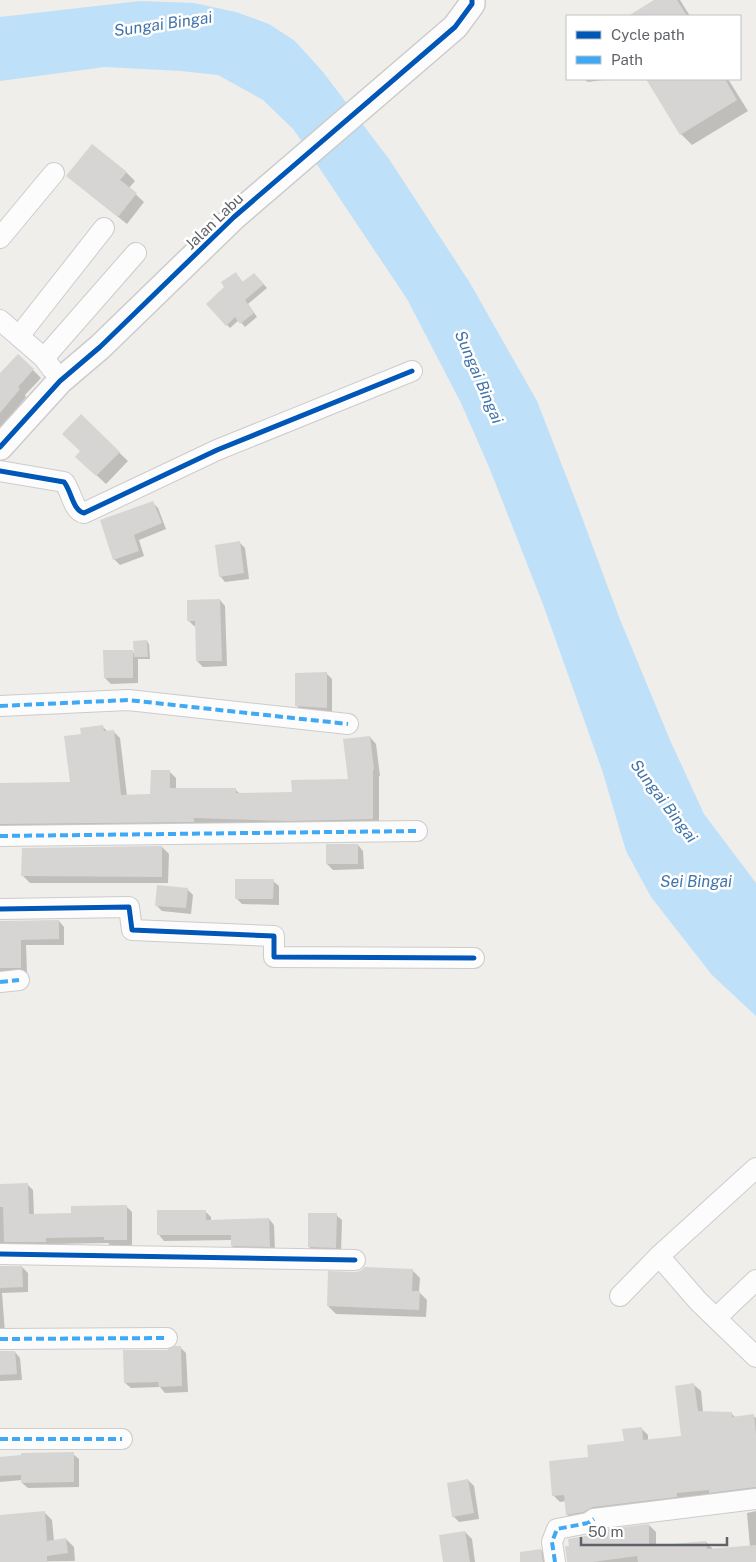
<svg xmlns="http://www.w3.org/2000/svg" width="756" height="1562" viewBox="0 0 756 1562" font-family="'Public Sans',sans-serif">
	<rect width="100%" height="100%" fill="#efeeea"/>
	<path fill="#bfe0f9" d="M140,1L194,3L236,12L269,24L295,41L323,72L389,159L470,283L537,401L577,504L619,617L670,740L704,814L756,883V1016L712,975L651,897L626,851L603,773L544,607L489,467L461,403L407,299L294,130L263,100L218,75L181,71L105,67L0,81V17Z"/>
	<g fill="#0003">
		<path d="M654,0H680L690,16H630L654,1Z"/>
		<path d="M584,79H610L588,82Z"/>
		<path d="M647,79H728L748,111L692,145L681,134Z"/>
		<path d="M126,172L135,181L129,188L144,202L127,224L77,184Z"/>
		<path d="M239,277L243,283L258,278L267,288L248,304L257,317L245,327L239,320L230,328L207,304Z"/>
		<path d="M33,370L41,378L25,395L26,397L0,429V375Z"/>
		<path d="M81,416L128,461L106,484L77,457L82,451Z"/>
		<path d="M152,502L158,508L166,529L139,540L144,556L120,565L114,559Z"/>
		<path d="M239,542L245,548L249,579L225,582L220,576Z"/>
		<path d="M220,600L225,606L227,666L203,667L197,661V626H194L188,620Z"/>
		<path d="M147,641L149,644L150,659H138V683L111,684L105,678L132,651L135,654Z"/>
		<path d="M326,673L332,679V713L302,712L297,706Z"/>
		<path d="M103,727L108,732L113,731L120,738L127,796H152L169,771L176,778V790H236L240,794L293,793L350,780L370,737L376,744L380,776H379V825L0,832V785L72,783L82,735Z"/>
		<path d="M358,845L363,851L364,869L333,870L327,864Z"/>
		<path d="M162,847L169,854L168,883H30L23,876Z"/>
		<path d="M273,881L279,886V905L242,904L237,899Z"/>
		<path d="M187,889L193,895L191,914L162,911L156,905Z"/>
		<path d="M59,921L64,927V945H26L27,973L0,974V922Z"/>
		<path d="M27,1184L33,1190L34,1215L73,1214L126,1206L132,1212V1245L111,1246L108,1243L51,1244V1247L0,1249V1185Z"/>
		<path d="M205,1211L211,1217V1221L269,1219L274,1225L275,1252L238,1251L232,1246V1240L164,1241L159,1235Z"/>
		<path d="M336,1215L342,1220L341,1253H315L309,1247Z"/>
		<path d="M0,1266L22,1267L28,1273V1292L2,1293L5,1333L0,1334Z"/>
		<path d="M412,1270L420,1278L419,1292L427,1300L426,1317L336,1314L328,1306Z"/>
		<path d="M180,1347L186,1353L188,1392L165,1393L160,1387L131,1388L125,1383L167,1351Z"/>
		<path d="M0,1351L15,1352L20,1358L22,1380L0,1381Z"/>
		<path d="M694,1385L701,1391L703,1412L731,1413L736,1418L753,1416L756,1418V1495L574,1521L567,1515L566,1501L560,1502L553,1495L589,1458L625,1442L641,1428L648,1435V1441L683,1437Z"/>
		<path d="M73,1454L79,1459V1487L28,1488L22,1483V1480L0,1482V1458Z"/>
		<path d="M468,1480L474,1486L479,1519L459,1522L453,1516Z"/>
		<path d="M756,1511V1562H567L649,1525L656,1532V1546L706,1542L713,1549L750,1547L747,1513Z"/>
		<path d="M44,1512L52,1520L54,1541L66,1539L74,1547L75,1561L0,1562V1516Z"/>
		<path d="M465,1532L472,1539L475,1562H444Z"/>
		<path d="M541,1550L548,1558L549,1562H533Z"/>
	</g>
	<g fill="#d6d5d3">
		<path d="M654,0H677L687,16H628Z"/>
		<path d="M646,79H725L737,100L680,135Z"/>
		<path d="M92,144L127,172L120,180L137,193L118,217L66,176Z"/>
		<path d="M236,272L242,282L254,273L264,284L245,300L254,313L240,324L235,317L226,326L206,304L224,287L221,282Z"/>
		<path d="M18,354L34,369L18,387L20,389L0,413V373Z"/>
		<path d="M81,414L120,452L96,476L75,457L80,451L62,434Z"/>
		<path d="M153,501L162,523L134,535L139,551L113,560L100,520Z"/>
		<path d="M240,541L244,573L219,577L215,545Z"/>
		<path d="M220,599L222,661H196L195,621H187V600Z"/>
		<path d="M147,640L148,657H134L133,641Z"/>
		<path d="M103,650H133V678H104Z"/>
		<path d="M327,672V708L295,706V673Z"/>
		<path d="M103,725L104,731L114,730L121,795L150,794L151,770H170V788H236V793L292,792L291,780L348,779L343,739L370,736L374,769L373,770V819L290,821L194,818V822L0,824V783L70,782L64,736L81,734L80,728Z"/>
		<rect x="326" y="844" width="32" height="20"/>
		<path d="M162,846V877L21,876L22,848Z"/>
		<path d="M235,879H274L273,899H235Z"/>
		<path d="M157,885L188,888L186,908L155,906Z"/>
		<path d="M59,920V939L21,940V968H0V921Z"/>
		<path d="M28,1183L29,1214L71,1213V1206L127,1205V1240H104V1237L46,1238V1242H4L3,1207H0V1184Z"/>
		<path d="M157,1210H206V1220L269,1218L270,1247L231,1246V1235H157Z"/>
		<path d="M308,1213H337L336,1248L308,1247Z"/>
		<path d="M0,1266H22L23,1287L0,1288Z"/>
		<path d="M365,1267L413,1269L412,1291H420L419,1310L327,1306L328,1271L355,1272L360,1271Z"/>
		<path d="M175,1346H181L182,1386L159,1387L158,1382L124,1383L123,1350H167Z"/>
		<path d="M0,1351H15L17,1374L0,1375Z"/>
		<path d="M694,1383L698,1411L732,1412V1417L754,1414L756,1434V1487L709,1493V1490L677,1493V1497L593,1507L583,1512L566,1515L564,1495L552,1496L549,1461L588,1457L587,1445L624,1441L622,1429L642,1427L643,1440L681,1436L675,1386Z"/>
		<path d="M74,1452V1482L21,1483V1475L0,1476V1457L21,1455V1453Z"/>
		<path d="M468,1479L474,1513L452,1517L447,1483Z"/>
		<path d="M45,1511L47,1541L66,1538L68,1553L47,1556V1562H0V1515Z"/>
		<path d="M649,1524V1546L706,1541L707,1549L756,1545V1562H638L637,1556L593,1562H567L565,1546H569L568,1539L590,1535L598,1530Z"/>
		<path d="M465,1531L470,1562H443L439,1535Z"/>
		<path d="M541,1549L543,1562H520V1552Z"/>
	</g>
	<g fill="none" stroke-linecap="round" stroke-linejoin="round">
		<defs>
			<g id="minor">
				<path d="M0,238L54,173"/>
				<path d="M0,320L44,358L52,369"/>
				<path d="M19,336L104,228"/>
				<path d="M44,358L136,253"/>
				<path d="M0,471L64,482C71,490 73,511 84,513L217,450L412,371"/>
				<path d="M0,706L128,700L348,724"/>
				<path d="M0,836L417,831"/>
				<path d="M0,909L129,907L132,930L274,936V957L474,958"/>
				<path d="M0,982L19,980"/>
				<path d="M0,1254L355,1260"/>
				<path d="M659,1256L756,1168"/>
				<path d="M620,1296L659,1256L698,1301L756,1357"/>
				<path d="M716,1318L756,1280"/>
				<path d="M0,1339L167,1338"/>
				<path d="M0,1439H122"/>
				<path d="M555,1562L552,1542L557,1529L588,1523L594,1519L756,1499"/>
			</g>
			<path id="tertiary" d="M0,447L60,381L100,347L234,217L455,27L472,4V0"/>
		</defs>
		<use href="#minor" stroke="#cbcccc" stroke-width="22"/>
		<use href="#tertiary" stroke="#cbcccc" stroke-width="28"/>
		<use href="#minor" stroke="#fdfcfc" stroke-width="20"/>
		<use href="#tertiary" stroke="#fdfcfc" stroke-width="25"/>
		<g stroke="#3fa9f5" stroke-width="4" stroke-dasharray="8 4" stroke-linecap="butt">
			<path d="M0,706L128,700L348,724"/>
			<path d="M0,836L417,831"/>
			<path d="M0,982L19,980"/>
			<path d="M0,1339L167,1338"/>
			<path d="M0,1439H122"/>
			<path d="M555,1562L552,1542L557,1529L588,1523L594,1519"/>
		</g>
		<defs>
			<g id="cycleway">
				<path d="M0,447L60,381L100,347L234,217L455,27L472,4V0"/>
				<path d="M0,471L64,482C71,490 73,511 84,513L217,450L412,371"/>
				<path d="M0,909L129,907L132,930L274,936V957L474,958"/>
				<path d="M0,1254L355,1260"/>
			</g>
		</defs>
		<use href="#cycleway" stroke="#fff" stroke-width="8"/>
		<use href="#cycleway" stroke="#0057b8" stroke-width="5"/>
	</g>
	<g text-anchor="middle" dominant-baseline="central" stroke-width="5" stroke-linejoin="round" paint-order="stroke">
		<g font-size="15" fill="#5f6368" stroke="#fff">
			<text transform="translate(214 221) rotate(-44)">Jalan Labu</text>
		</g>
		<g font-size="16" font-style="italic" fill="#4174aa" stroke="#fff">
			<text transform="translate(163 24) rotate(-8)">Sungai Bingai</text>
			<text transform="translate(479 377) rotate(67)">Sungai Bingai</text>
			<text transform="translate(664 801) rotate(53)">Sungai Bingai</text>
			<text x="696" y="881">Sei Bingai</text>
		</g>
	</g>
	<rect x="566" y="15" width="175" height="65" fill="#ffffff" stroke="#bfc1c3"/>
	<rect x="576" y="31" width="25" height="8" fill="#0057b8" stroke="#bfc1c3"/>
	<text x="611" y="40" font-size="15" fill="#5f6368">Cycle path</text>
	<rect x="576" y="56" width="25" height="8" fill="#3fa9f5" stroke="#bfc1c3"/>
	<text x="611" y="65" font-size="15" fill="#5f6368">Path</text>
	<path d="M581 1537v8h146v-8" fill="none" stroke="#5f6368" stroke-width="2.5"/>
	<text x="588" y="1537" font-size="15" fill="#5f6368" stroke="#ffffff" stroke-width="4" paint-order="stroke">50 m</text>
</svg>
